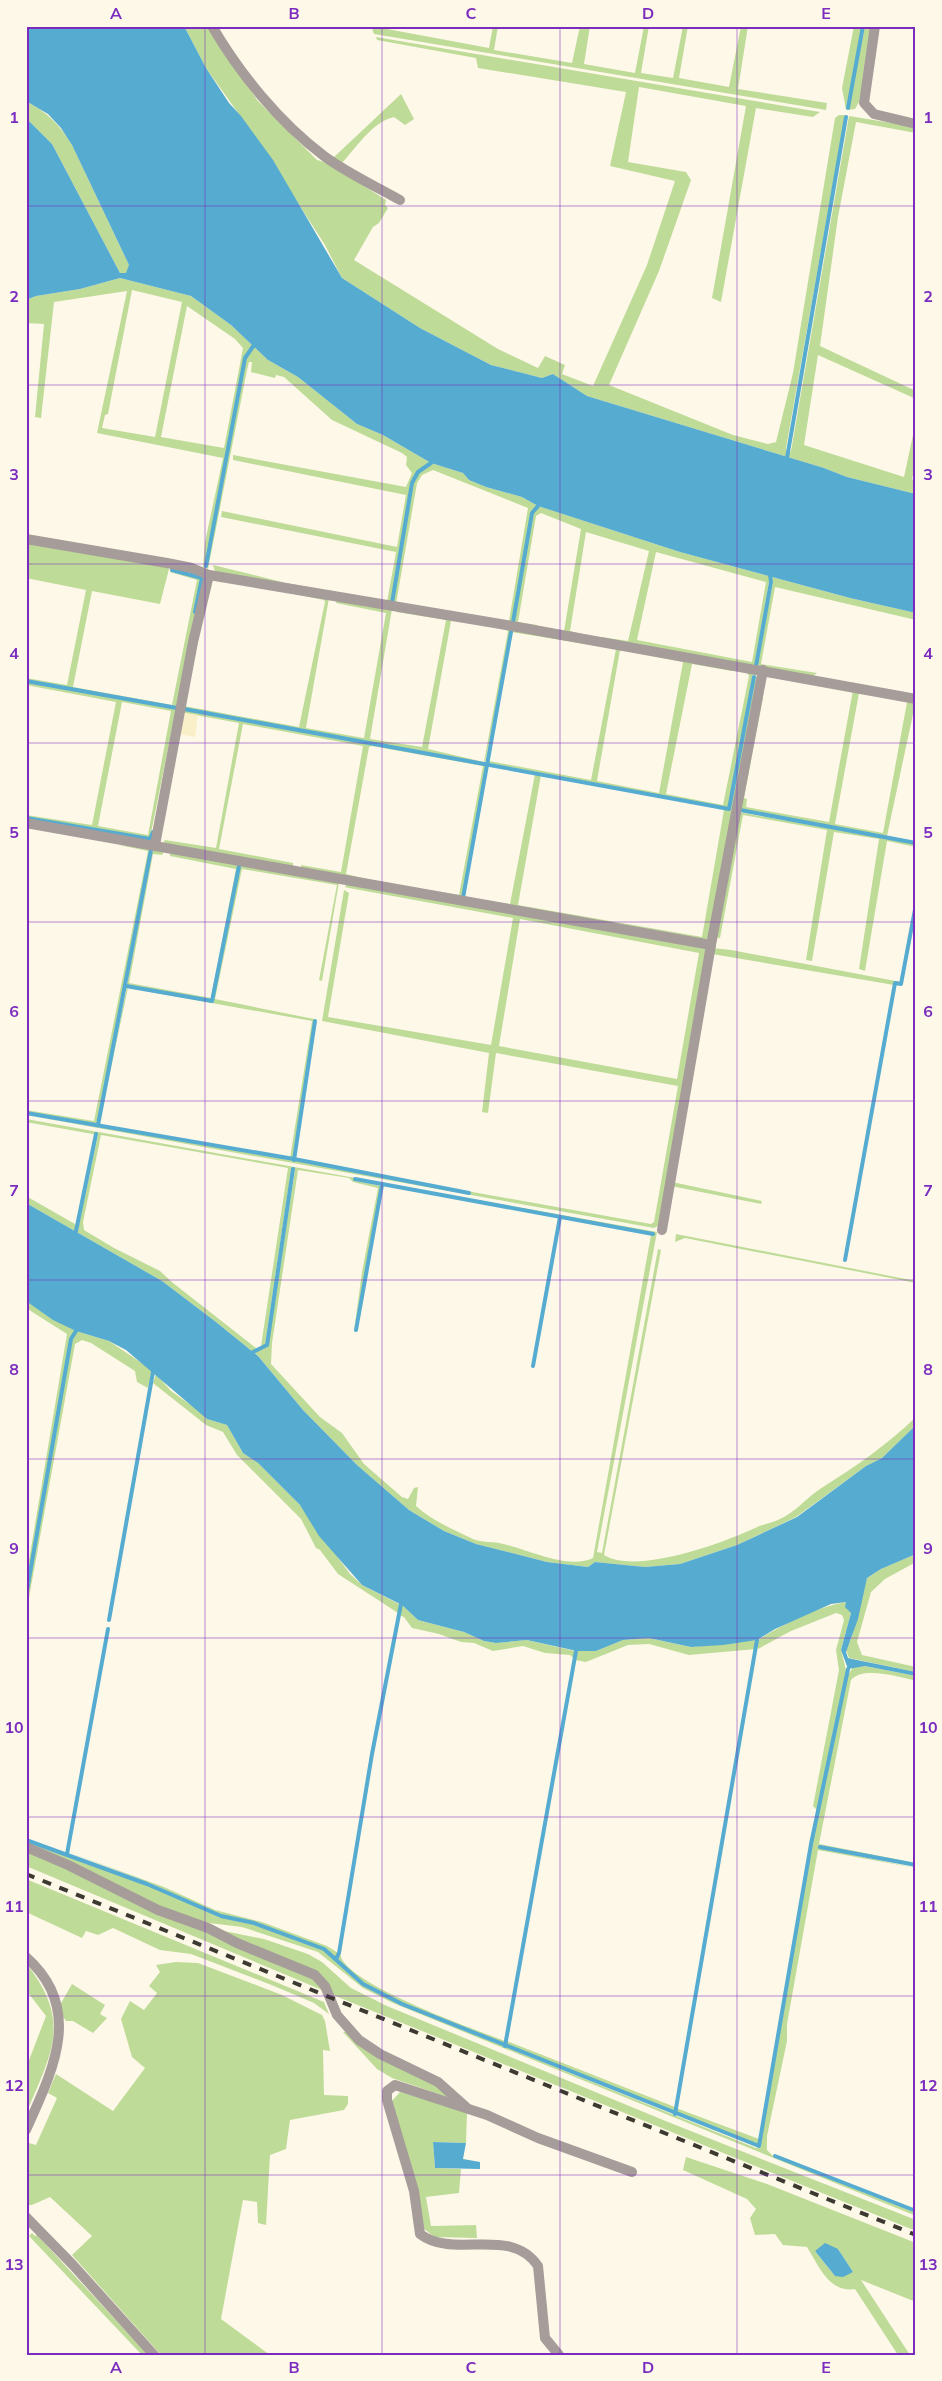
<svg xmlns="http://www.w3.org/2000/svg" width="942" height="2381" viewBox="0 0 942 2381" font-family="Mulish,sans-serif">
	<rect width="100%" height="100%" fill="#fef8e9"/>
	<g fill="#bfdb98" fill-rule="evenodd">
		<path d="M184,26H209L257,100L317,160L328,163L386,200L385,205L388,208L379,223L373,227L354,260L498,349L538,368L545,356L565,365L562,374L593,386L647,265L675,181L610,166L626,92L478,68L476,58L377,40L376,37L820,112L813,117L756,108L721,302L712,298L746,106L639,87L628,162L686,172L691,180L659,271L609,385L733,435L768,444L776,442L793,373L835,118L839,115H845L786,448L787,457L791,451L849,116L916,127V133L856,122L838,217L820,346L916,391V399L818,355L804,445L904,477L916,421V462L912,479L916,481V494L847,477L824,468L587,396L553,374L542,378L491,365L420,328L342,278L325,245L256,138L206,68Z"/>
		<path d="M371,26L489,48L493,26H498L494,50L572,63L580,26H590L584,64L635,73L644,26H649L641,73L673,78L683,26H688L679,78L729,87L741,26H748L738,89L827,103L826,110L374,34Z"/>
		<path d="M854,26H862L846,110L842,88Z"/>
		<path d="M865,26H873L859,102L855,109L848,110Z"/>
		<path d="M401,94L414,119L405,125L394,117C372,122 356,148 342,163L333,158Z"/>
		<path d="M26,101C47,112 60,125 72,145L129,265V270L125,274L120,273L52,144L26,118Z"/>
		<path d="M120,278L191,296L231,325L268,360L298,377L357,424L383,435L431,463L463,473L469,480L486,487L522,497L538,506L680,552L850,598L916,613V620L775,587L761,664L817,673L812,677L601,640L602,637L628,641L649,551L586,532L570,631L593,637V639L541,630L542,627L564,631L581,529L541,513L536,516L518,622L537,625L538,629L491,621V618L509,621L528,508L433,470L422,475L417,483L396,604L484,618V620L215,572L213,565L286,583L387,602L396,552L221,517L222,511L397,547L406,495L233,460V455L406,487L412,473L406,465L407,457L402,453L332,420L284,377L276,375L275,378L251,372L252,362H249L247,370L208,569L203,567L205,542L223,458L97,433L127,291L54,302L41,418L35,417L44,324L26,323V300L36,296L80,289ZM132,290L182,302L155,437L102,428L105,415L108,414ZM187,306L235,339L243,348L224,448L161,437ZM656,552L766,582L752,662L637,640ZM770,576L773,583L756,666L755,664Z"/>
		<path d="M26,543L166,567L169,569L160,604L92,591L73,687L172,705L197,580L170,572L171,568L200,574L204,577L155,838L150,841L26,819L150,839L153,836L202,578L176,707L26,680V678L67,685L86,590L26,578Z"/>
		<path d="M294,591L329,598L306,728L364,738L386,613L336,603L337,600L392,609L370,739L422,747L446,620L397,612V610L498,626L451,621L428,749L484,762L508,631L503,629V627L649,653L620,650L597,781L659,793L683,662L658,657L656,654L736,669L732,671L692,664L666,794L723,805L749,676L745,670L753,674L728,808L488,763L489,761L591,780L616,649L511,632L485,763L182,709L204,602L207,599L184,706L299,727L325,602L324,600L295,594Z"/>
		<path d="M756,676L759,681L709,937L704,941L383,885L386,883L459,895L483,766L372,746L369,747L346,874L375,881L376,884L342,875L301,870V865L341,872L363,746L243,724L219,849L293,863V868L178,847L163,843L165,840L216,848L239,723L184,713V710L486,764L463,898L510,904L535,774L541,775L518,905L702,937L724,810L730,809Z"/>
		<path d="M26,681L176,709L150,838L26,817V815L92,825L116,702L26,685ZM122,702L171,711L148,835L98,826Z"/>
		<path d="M853,690L916,700L887,836L739,809L761,697L763,698L744,798L747,799L746,807L829,822ZM859,693L907,702L883,833L835,824Z"/>
		<path d="M738,812L916,844V847L887,841L865,971L859,969L879,839L834,832L812,961L806,960L827,830L743,815L720,938L714,937Z"/>
		<path d="M119,845L165,850L162,855L153,854L129,983L211,998L236,869L170,856V853L339,882L322,981L319,980L337,885L242,869L215,999L314,1019L293,1158H290L312,1021L128,988L99,1124L127,987L213,1002L240,868L239,866L212,1001L127,985L151,850L97,1124L26,1112V1110L94,1121L148,851Z"/>
		<path d="M347,883L706,949L660,1225L654,1228L26,1115L294,1160L651,1224L654,1222L678,1086L496,1053L488,1113L482,1112L489,1053L322,1021L344,890L349,893L328,1017L491,1045L513,918L349,888L345,887ZM520,919L699,953L677,1079L499,1046Z"/>
		<path d="M713,948L731,950L901,982L894,983V985L712,954Z"/>
		<path d="M26,1119L657,1232L597,1552L602,1553L658,1249L661,1250L604,1555C636,1575 723,1543 755,1528C763,1524 772,1523 780,1519C796,1512 808,1496 823,1487C855,1467 888,1444 916,1417V1425L882,1458L866,1466L796,1517L737,1545L680,1564L645,1567L595,1562L588,1567L547,1562L476,1544L444,1531L409,1510L357,1465L303,1410L258,1356L216,1322L162,1281L26,1203V1196L75,1224L76,1231L78,1229L98,1135L26,1122ZM101,1135L288,1168L261,1346L265,1345L291,1170H295L268,1346L254,1352L256,1348L173,1283L160,1271L114,1248L84,1230L83,1222ZM298,1170L349,1178L353,1182L378,1188L362,1272L354,1331L381,1186L355,1181L353,1179L355,1178L654,1233V1236L651,1235L593,1558C568,1570 528,1549 503,1544C493,1541 482,1543 473,1539C454,1530 431,1520 416,1506L418,1487L414,1488L408,1499L402,1497L364,1464L342,1433L320,1417L271,1364L272,1343Z"/>
		<path d="M672,1182L762,1201L761,1204L671,1186Z"/>
		<path d="M676,1234L916,1281V1283L685,1238L675,1242Z"/>
		<path d="M26,1301L76,1331L109,1341L152,1370L148,1388L137,1382L135,1371L91,1343L82,1340L75,1344L28,1603L26,1600V1578L67,1334L26,1308Z"/>
		<path d="M156,1374L171,1391L198,1410L207,1419L227,1425L243,1453L258,1463L300,1505L350,1574L362,1585L399,1604L398,1613L338,1574L320,1550L316,1548L301,1519L237,1455L223,1432L206,1425L153,1383Z"/>
		<path d="M916,1554V1562L885,1579L871,1592L857,1642L862,1655L916,1667V1672L849,1658L846,1650L851,1639L867,1578L881,1569Z"/>
		<path d="M846,1602L851,1613L841,1650L846,1670L817,1810L813,1806L839,1670L836,1650L844,1620L842,1615L836,1613L791,1631L758,1649V1640C784,1624 816,1607 846,1602Z"/>
		<path d="M402,1605L418,1620L464,1632L484,1641L496,1643L527,1640L575,1651L574,1659L570,1655L545,1653L523,1646L493,1651L474,1643L461,1642L439,1634L412,1628L404,1617L399,1615Z"/>
		<path d="M649,1638L691,1647L756,1640V1649L689,1655L649,1644L628,1645L586,1662L575,1660L577,1651H596L623,1640Z"/>
		<path d="M865,1666L916,1676V1681C899,1677 863,1666 851,1680L819,1844L916,1863L820,1848L916,1868L818,1850L787,2024V2041L767,2136V2150L773,2156L916,2213V2216L393,2003L363,1988L318,1952L242,1927L201,1922L161,1907L26,1845V1842L136,1880L219,1917L254,1924L323,1950L364,1986L414,2010L756,2148L760,2147L812,1845L848,1675L853,1667Z"/>
		<path d="M26,1850L298,1971L318,1982L322,1990L26,1866Z"/>
		<path d="M68,1852L164,1887L215,1910L262,1922L327,1946L338,1953L335,1957L324,1948L255,1922L224,1916L147,1882Z"/>
		<path d="M26,1879L324,2002L329,2014L314,2003L274,1986L191,1954L160,1950L113,1928L98,1935L86,1931L82,1938L26,1912Z"/>
		<path d="M224,1931L264,1939L308,1954L322,1962L351,1988L387,2006L668,2122L916,2220V2231L333,1995L312,1969L250,1946Z"/>
		<path d="M340,1953C341,1983 477,2030 505,2041V2045C454,2023 372,2001 337,1959Z"/>
		<path d="M176,1962L198,1963L282,1995L322,2015L325,2021L330,2051L323,2050L324,2095L348,2096V2104L344,2110L290,2120L286,2149L270,2155L266,2225L258,2223L257,2202L243,2200L221,2319L270,2355H161L72,2255L92,2236L50,2197L32,2205H26V2148L29,2143L36,2145L57,2098L48,2093L56,2074L113,2111L145,2068L132,2057L121,2019L130,2001L144,2010L157,1993L149,1986L160,1972L156,1965Z"/>
		<path d="M26,1963C73,2023 51,2053 26,2114V2068L46,2016L26,1990Z"/>
		<path d="M72,1984L105,2005L100,2014L107,2018L93,2033L73,2021H66L62,2015L60,2005Z"/>
		<path d="M343,2032H347L435,2085L453,2099L392,2078L377,2069Z"/>
		<path d="M507,2041L675,2107L674,2113L506,2045Z"/>
		<path d="M400,2092L467,2112L466,2143L433,2142L435,2168L461,2169L459,2193L426,2197L431,2226L476,2225L477,2238L435,2237L424,2229L391,2102Z"/>
		<path d="M676,2108L759,2139L758,2145L676,2113Z"/>
		<path d="M686,2157L767,2184L916,2243V2302L861,2280L910,2355H898L855,2289C829,2293 819,2266 807,2247L783,2245L775,2234L755,2235L750,2218L756,2209L747,2199L683,2170ZM838,2249L853,2272L835,2276L815,2251Z"/>
		<path d="M32,2233L35,2236L37,2235L148,2355H142L29,2236Z"/>
	</g>
	<path fill="#f9efc9" d="M185,713L198,715L195,737L178,734Z"/>
	<g fill="#55abd0">
		<path d="M26,26H184L206,68L229,103L241,116L273,160L342,278L420,328L491,365L542,378L553,374L587,396L824,468L847,477L916,494V613L850,598L680,552L538,506L522,497L486,487L469,480L463,473L431,463L383,435L357,424L298,377L268,360L231,325L191,296L120,278L80,289L36,296L26,300V118L52,144L120,273H126L129,265L72,145L61,128L48,114L26,101Z"/>
		<path d="M26,1203L162,1281L216,1322L258,1356L303,1410L357,1465L409,1510L444,1531L476,1544L547,1562L588,1567L595,1562L645,1567L680,1564L737,1545L797,1517L866,1466L882,1458L916,1425V1554L881,1569L867,1578L858,1619L846,1652L848,1658L852,1659L916,1672V1676L865,1666L848,1669L841,1650L851,1613L845,1607L846,1602L831,1604L775,1629L757,1640L723,1645L691,1647L649,1638L623,1640L596,1651H577L527,1640L496,1643L484,1641L464,1632L418,1620L402,1605L362,1585L319,1536L300,1505L258,1463L243,1453L227,1425L207,1419L126,1350L109,1341L76,1331L53,1320L26,1301Z"/>
		<path d="M433,2142L466,2143L463,2159L480,2162V2169L435,2168Z"/>
		<path d="M825,2243L838,2249L853,2272L843,2277L835,2276L815,2251Z"/>
	</g>
	<g fill="none" stroke-linecap="round" stroke-linejoin="round">
		<g stroke="#55abd0" stroke-width="4">
			<path d="M848,108L863,26"/>
			<path d="M787,458L846,117"/>
			<path d="M206,566L245,358L254,345"/>
			<path d="M172,570L202,578L195,612"/>
			<path d="M392,603L412,483L418,472L431,463"/>
			<path d="M513,622L532,513L538,506"/>
			<path d="M756,666L771,582L770,575"/>
			<path d="M26,681L177,708"/>
			<path d="M184,709L729,809L754,677"/>
			<path d="M740,810L916,843"/>
			<path d="M26,818L150,839L153,832"/>
			<path d="M463,898L511,632"/>
			<path d="M126,986L212,1001L239,866"/>
			<path d="M26,1113L294,1159L469,1193"/>
			<path d="M98,1125L151,850"/>
			<path d="M294,1160L315,1021"/>
			<path d="M355,1179L653,1234"/>
			<path d="M76,1231L96,1134"/>
			<path d="M845,1260L895,983L901,984L916,904"/>
			<path d="M356,1330L382,1185"/>
			<path d="M253,1352L267,1345L293,1169"/>
			<path d="M533,1366L560,1217"/>
			<path d="M26,1596L71,1339L76,1331"/>
			<path d="M109,1620L153,1372"/>
			<path d="M26,1840L147,1884L221,1916L254,1923L324,1949L363,1984L402,2004L759,2146L811,1844L848,1669"/>
			<path d="M820,1847L916,1865"/>
			<path d="M67,1854L108,1629"/>
			<path d="M336,1959L339,1953L372,1754L401,1604"/>
			<path d="M505,2046L576,1651"/>
			<path d="M675,2114L757,1640"/>
			<path d="M775,2156L916,2211"/>
		</g>
		<g stroke="#a69c9a" stroke-width="10">
			<path d="M212,26C240,74 279,122 324,156C347,173 375,186 400,200"/>
			<path d="M875,26L864,103L874,114L916,124"/>
			<path d="M26,539L167,563L192,568L209,575L512,626L916,699"/>
			<path d="M26,823L711,945"/>
			<path d="M155,845L193,642L209,575"/>
			<path d="M662,1230L711,945L763,670"/>
			<path d="M26,1847L68,1865L158,1910L208,1928L237,1943L315,1975L325,1986L337,2015L359,2040L380,2054L438,2082L466,2107"/>
			<path d="M26,1957C85,2009 52,2072 26,2130"/>
			<path d="M26,2217L73,2265L154,2355"/>
			<path d="M559,2355L545,2338L538,2266C510,2225 454,2260 420,2234L414,2191L387,2100V2091L395,2085L487,2115L538,2138L632,2172"/>
		</g>
		<path stroke="#3b3930" stroke-width="4" stroke-dasharray="9 9" stroke-linecap="butt" d="M26,1874L916,2235"/>
	</g>
	<path fill="none" stroke="#7b2cbf" stroke-width="1" stroke-opacity="0.55" d="M205,26V2355M382,26V2355M560,26V2355M737,26V2355M26,206H916M26,385H916M26,564H916M26,743H916M26,922H916M26,1101H916M26,1280H916M26,1459H916M26,1638H916M26,1817H916M26,1996H916M26,2175H916"/>
	<rect width="942" height="2381" fill="none" stroke="#fef8e9" stroke-width="55"/>
	<rect x="28" y="28" width="886" height="2326" fill="none" stroke="#7b2cbf" stroke-width="2"/>
	<g font-size="16" text-anchor="middle" font-weight="bold" fill="#7b2cbf">
		<text x="116" y="19">A</text>
		<text x="294" y="19">B</text>
		<text x="471" y="19">C</text>
		<text x="648" y="19">D</text>
		<text x="826" y="19">E</text>
		<text x="14" y="123">1</text>
		<text x="928" y="123">1</text>
		<text x="14" y="302">2</text>
		<text x="928" y="302">2</text>
		<text x="14" y="480">3</text>
		<text x="928" y="480">3</text>
		<text x="14" y="659">4</text>
		<text x="928" y="659">4</text>
		<text x="14" y="838">5</text>
		<text x="928" y="838">5</text>
		<text x="14" y="1017">6</text>
		<text x="928" y="1017">6</text>
		<text x="14" y="1196">7</text>
		<text x="928" y="1196">7</text>
		<text x="14" y="1375">8</text>
		<text x="928" y="1375">8</text>
		<text x="14" y="1554">9</text>
		<text x="928" y="1554">9</text>
		<text x="14" y="1733">10</text>
		<text x="928" y="1733">10</text>
		<text x="14" y="1912">11</text>
		<text x="928" y="1912">11</text>
		<text x="14" y="2091">12</text>
		<text x="928" y="2091">12</text>
		<text x="14" y="2270">13</text>
		<text x="928" y="2270">13</text>
		<text x="116" y="2373">A</text>
		<text x="294" y="2373">B</text>
		<text x="471" y="2373">C</text>
		<text x="648" y="2373">D</text>
		<text x="826" y="2373">E</text>
	</g>
</svg>
